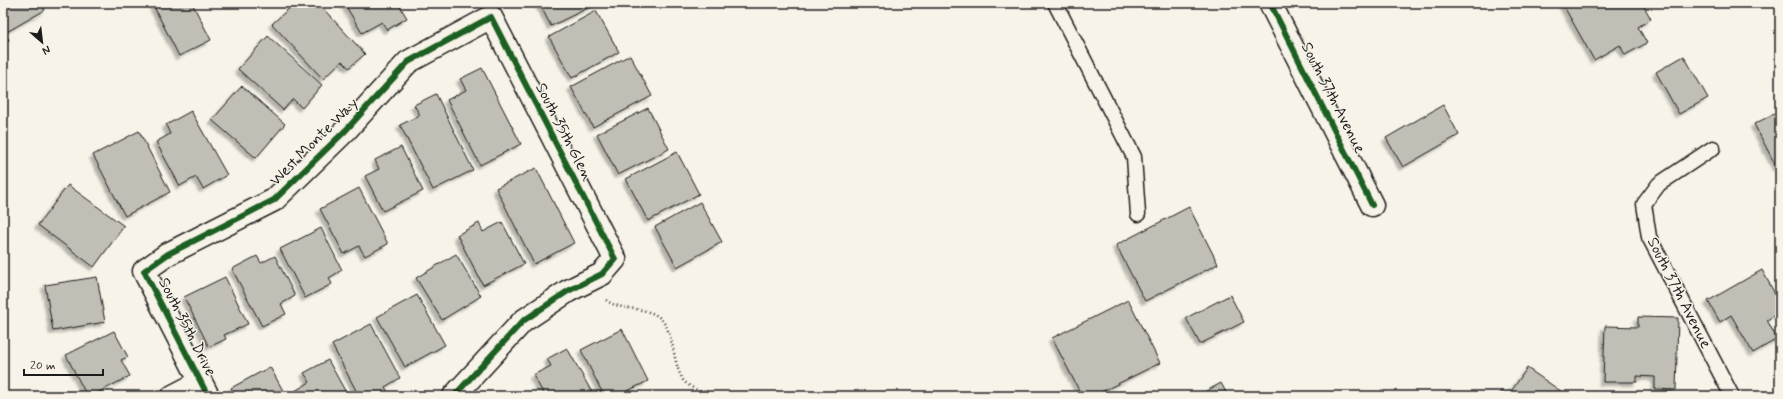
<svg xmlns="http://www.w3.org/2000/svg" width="1783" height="399" viewBox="0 0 1783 399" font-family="Mynerve,sans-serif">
	<defs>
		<filter id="shadow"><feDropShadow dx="-3.5" dy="3.5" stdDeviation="1" flood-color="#0004"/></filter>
	</defs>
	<rect width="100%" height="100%" fill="#f7f3e8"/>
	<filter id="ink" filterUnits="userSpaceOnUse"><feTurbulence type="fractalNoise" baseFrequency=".025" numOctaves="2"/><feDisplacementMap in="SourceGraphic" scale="8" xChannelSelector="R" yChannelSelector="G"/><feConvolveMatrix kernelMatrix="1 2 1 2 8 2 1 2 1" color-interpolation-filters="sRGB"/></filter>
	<g filter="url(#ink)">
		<g fill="#c0beb5" stroke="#1c1c1c" filter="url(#shadow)">
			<path d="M3,3H41L45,10L5,33L9,40L3,43Z"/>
			<path d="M152,3H192L211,40L179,56Z"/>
			<path d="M295,3H318L365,54L349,68L342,61L323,79L272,24Z"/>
			<path d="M344,3H398L407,18L387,30L382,22L362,33Z"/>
			<path d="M539,3H598L551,26Z"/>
			<path d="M1562,3H1642L1651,19L1638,27L1647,43L1625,55L1620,45L1594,60Z"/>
			<path d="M596,11L619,52L572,78L549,37Z"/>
			<path d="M268,36L322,85L302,108L293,99L283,110L238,69Z"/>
			<path d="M630,55L652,96L593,127L571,87Z"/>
			<path d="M1684,56L1708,98L1679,114L1656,72Z"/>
			<path d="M482,68L521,144L480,165L447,100L466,90L460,79Z"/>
			<path d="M242,86L285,124L256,158L212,120Z"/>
			<path d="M436,94L473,170L433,190L400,125L420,115L414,105Z"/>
			<path d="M1443,105L1459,135L1403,167L1386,138Z"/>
			<path d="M648,108L669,149L618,175L597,134Z"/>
			<path d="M191,111L227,175L203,189L196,177L180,186L156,142L170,134L166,125Z"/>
			<path d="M1780,111V166L1777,168L1754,124Z"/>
			<path d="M139,131L170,192L125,216L93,155Z"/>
			<path d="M401,147L423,191L383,211L365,176L379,169L375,160Z"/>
			<path d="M677,152L699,194L648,221L626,179Z"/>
			<path d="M536,168L574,243L534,264L496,188Z"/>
			<path d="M68,185L124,226L94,267L38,225Z"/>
			<path d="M359,188L388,244L365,256L359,246L344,254L320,209Z"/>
			<path d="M700,202L722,242L677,267L655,227Z"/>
			<path d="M1189,207L1218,264L1145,301L1116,245Z"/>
			<path d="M502,222L524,264L483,285L457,235L479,223L483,232Z"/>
			<path d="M321,228L342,270L329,278L332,284L305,298L280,249Z"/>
			<path d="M456,254L481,296L442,320L416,278Z"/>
			<path d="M257,256L261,263L275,256L295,296L281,304L286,314L262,326L232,269Z"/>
			<path d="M1762,270L1780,303V312L1767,320L1777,339L1753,353L1731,315L1720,322L1708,301Z"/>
			<path d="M97,277L105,322L53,331L45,285Z"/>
			<path d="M225,277L248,324L224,335L226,339L209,347L184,297Z"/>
			<path d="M417,295L445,345L405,367L377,317Z"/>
			<path d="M1230,295L1244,322L1200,344L1186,318Z"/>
			<path d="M1128,300L1160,363L1093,396H1082L1052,338Z"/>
			<path d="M1638,317L1678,318L1676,390L1655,389V377L1637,376V382H1603L1605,326L1638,327Z"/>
			<path d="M371,324L400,378L385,387L390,396H359L332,345Z"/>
			<path d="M622,329L648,381L617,396H604L581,350Z"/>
			<path d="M114,331L128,357L121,360L130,376L91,396H87L66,355Z"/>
			<path d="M567,348L594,396H545L533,375L551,366L547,359Z"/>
			<path d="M328,360L348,396H298L295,391L310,382L304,373Z"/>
			<path d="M270,367L286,396H235L231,388Z"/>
			<path d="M1527,368L1568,396H1497L1501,391L1508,396Z"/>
			<path d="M1221,383L1228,396H1197Z"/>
		</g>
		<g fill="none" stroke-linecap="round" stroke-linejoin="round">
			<defs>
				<g id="lane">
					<path d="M1055,3L1134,157L1138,214"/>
					<path d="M1713,148L1659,184L1644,204L1649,237L1732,396"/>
				</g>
				<g id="street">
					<path d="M1270,3L1372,205"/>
					<path d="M173,396L200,382"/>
					<path d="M208,396L144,271L168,254L274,200L346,130L408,62L491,17L615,259L602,274L568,291L523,321L454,396"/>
				</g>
			</defs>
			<use href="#lane" stroke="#1c1c1c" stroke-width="17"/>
			<use href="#street" stroke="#1c1c1c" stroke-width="25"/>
			<path stroke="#1c1c1c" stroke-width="2.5" stroke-dasharray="1 3" stroke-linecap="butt" d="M606,300C621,312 647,305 661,319C675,335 672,362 683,380C688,387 700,390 705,396"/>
			<use href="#lane" stroke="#f7f3e8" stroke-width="14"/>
			<use href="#street" stroke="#f7f3e8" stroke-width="22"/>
			<defs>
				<g id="cycleway">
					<path d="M1270,3L1372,205"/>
					<path d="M208,396L144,271L168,254L274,200L346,130L408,62L491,17L615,259L602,274L568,291L523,321L454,396"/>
				</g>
			</defs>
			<use href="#cycleway" stroke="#f7f3e8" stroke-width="8"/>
			<use href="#cycleway" stroke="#1b5e20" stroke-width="6"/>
		</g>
	</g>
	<g text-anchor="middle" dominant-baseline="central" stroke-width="3" stroke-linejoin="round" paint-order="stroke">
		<g font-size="16" fill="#1c1c1c" stroke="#f7f3e8">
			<text transform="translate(1333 98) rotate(63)">South 37th Avenue</text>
			<text transform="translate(564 132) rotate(63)">South 35th Glen</text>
			<text transform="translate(314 142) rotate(-45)">West Monte Way</text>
			<text transform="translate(1679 293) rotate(63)">South 37th Avenue</text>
			<text transform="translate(187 327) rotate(63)">South 35th Drive</text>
		</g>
	</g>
	<rect width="1783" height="399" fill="none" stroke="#f7f3e8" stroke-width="16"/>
	<rect x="8" y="8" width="1767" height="383" fill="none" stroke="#1c1c1c" stroke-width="1.5" filter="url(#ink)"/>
	<g transform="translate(42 42) rotate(152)" stroke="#f7f3e8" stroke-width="3" paint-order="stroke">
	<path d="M0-3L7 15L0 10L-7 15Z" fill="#1c1c1c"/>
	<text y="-6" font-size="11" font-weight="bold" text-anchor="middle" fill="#1c1c1c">N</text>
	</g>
	<path d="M24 369v6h79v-6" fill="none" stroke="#1c1c1c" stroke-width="2"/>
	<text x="30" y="369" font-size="12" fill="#1c1c1c" stroke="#f7f3e8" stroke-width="3" paint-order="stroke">20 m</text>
</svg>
